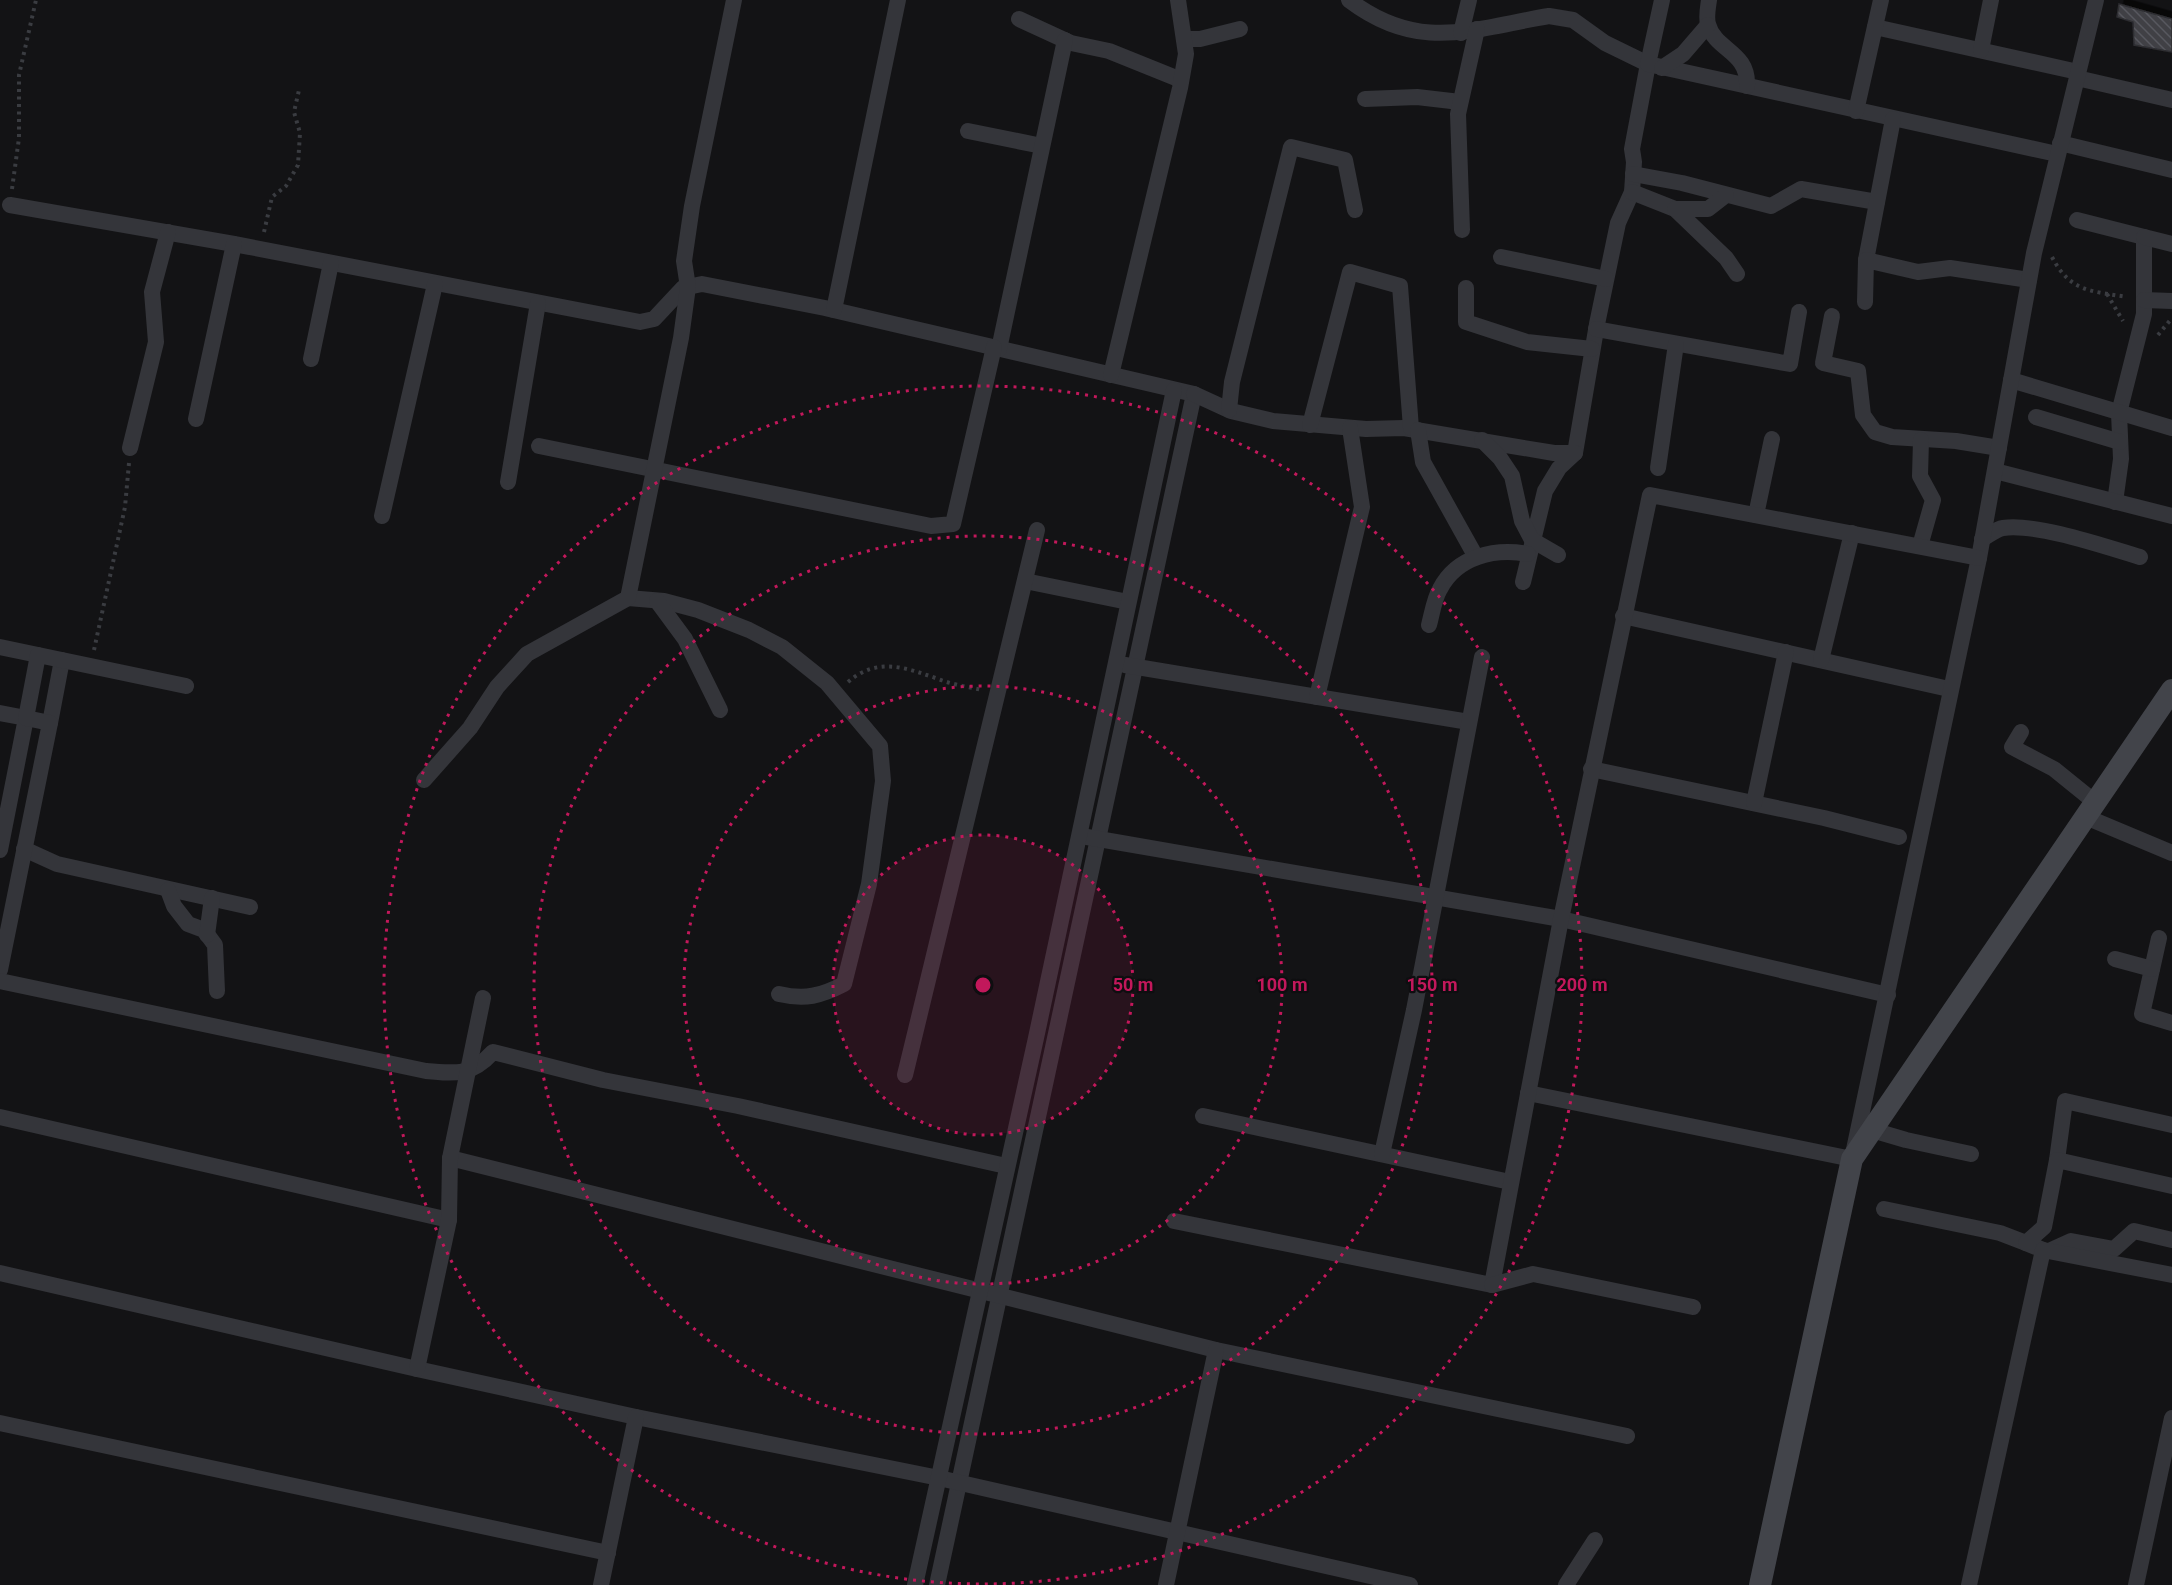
<svg xmlns="http://www.w3.org/2000/svg" width="2172" height="1585" viewBox="0 0 2172 1585" font-family="Roboto,sans-serif">
	<defs>
		<pattern id="building-back-hatch" width="6" height="6" patternUnits="userSpaceOnUse" patternTransform="scale(1.5)"><rect width="6" height="6" fill="#3f4045"/><path d="M-1 5l2 2M0 0l6 6M5-1l2 2" fill="none" stroke="#58595e"/></pattern>
		<filter id="shadow"><feDropShadow dx="5.5" dy="-5.5" stdDeviation="0" flood-color="#0009"/></filter>
	</defs>
	<rect width="100%" height="100%" fill="#131315"/>
	<path fill="url(#building-back-hatch)" stroke="#2d2d31" stroke-width="1.5" filter="url(#shadow)" d="M2119,4L2172,19V52L2134,45L2133,22L2117,17Z"/>
	<g fill="none" stroke-linecap="round" stroke-linejoin="round">
		<g stroke="#3a3c41" stroke-width="4" stroke-dasharray="3 4.5" stroke-linecap="butt">
			<path d="M12,189L19,138V75L36,0"/>
			<path d="M264,232L272,197L286,186L298,165L300,133L294,112L299,90"/>
			<path d="M2052,257C2070,292 2091,291 2127,297"/>
			<path d="M2107,294L2123,321"/>
			<path d="M2158,335L2172,318"/>
			<path d="M94,650L125,507L129,463"/>
			<path d="M848,682C878,656 907,668 941,680C954,685 969,687 982,690"/>
		</g>
		<g stroke="#34353a" stroke-width="16">
			<path d="M1349,0C1419,53 1471,29 1549,16L1573,20L1605,43L1648,64L1632,149L1634,162L1632,192L1618,223L1597,324L1575,453L1559,468L1545,491L1523,582"/>
			<path d="M1662,0L1648,64L2057,154"/>
			<path d="M1709,0C1708,7 1706,17 1708,24C1715,51 1749,51 1747,86"/>
			<path d="M1019,19L1071,43L1109,51L1181,80"/>
			<path d="M1875,27L2078,72"/>
			<path d="M1461,33L1469,0"/>
			<path d="M1184,39H1200L1240,29"/>
			<path d="M1981,50L1991,0"/>
			<path d="M1662,68L1683,54L1708,25"/>
			<path d="M2077,78L2172,100"/>
			<path d="M1365,99L1417,97L1460,102"/>
			<path d="M1856,111L1881,0"/>
			<path d="M968,131L1042,146"/>
			<path d="M2060,143L2172,170"/>
			<path d="M1633,174L1682,183L1771,206L1801,189L1877,202"/>
			<path d="M1632,192L1675,209L1726,258L1737,274"/>
			<path d="M10,205L234,244L640,322L654,319L683,288L702,284L825,308L1194,394C1109,791 1024,1188 937,1585"/>
			<path d="M1675,209H1708L1726,195"/>
			<path d="M2077,220L2144,237V314L2119,413L2121,459L2115,502"/>
			<path d="M1462,230L1458,114L1477,29"/>
			<path d="M2144,237L2172,244"/>
			<path d="M1501,257L1606,279"/>
			<path d="M1866,260L1893,119"/>
			<path d="M1466,288V322L1527,342L1592,349"/>
			<path d="M2144,300L2172,301"/>
			<path d="M1865,302L1866,260L1918,272L1950,268L2029,280"/>
			<path d="M834,310L898,0"/>
			<path d="M1832,316L1823,363L1858,371L1863,415L1875,432L1892,437L1956,441L1999,448"/>
			<path d="M1596,329L1790,364L1799,312"/>
			<path d="M999,349L1065,40"/>
			<path d="M311,359L331,263"/>
			<path d="M1111,375L1180,88L1186,54L1178,0"/>
			<path d="M2011,380L2172,428"/>
			<path d="M1194,394L1231,411L1273,421L1366,429L1404,428L1554,453H1575"/>
			<path d="M1229,410L1232,382L1291,147L1345,160L1355,210"/>
			<path d="M2036,417L2120,442"/>
			<path d="M196,419L234,244"/>
			<path d="M1310,425L1350,272L1400,286L1411,428"/>
			<path d="M1418,430L1423,462L1476,557"/>
			<path d="M1482,440L1500,458L1512,476L1522,521L1532,540L1558,555"/>
			<path d="M539,446L931,526L953,524L994,347"/>
			<path d="M130,448L156,342L152,292L168,232"/>
			<path d="M1658,468L1676,344"/>
			<path d="M1995,471L2172,516"/>
			<path d="M508,482L538,303"/>
			<path d="M1756,515L1772,439"/>
			<path d="M382,516L435,284"/>
			<path d="M1982,539C1988,536 1996,529 2003,528C2037,523 2106,547 2140,557"/>
			<path d="M1920,546L1933,500L1920,476L1921,440"/>
			<path d="M1025,581L1128,602"/>
			<path d="M628,598L664,601L698,610L749,630L782,647L827,683L880,746L883,781L869,884L844,984C821,996 805,1000 779,994"/>
			<path d="M657,601L685,639L720,710"/>
			<path d="M1623,616L1949,689"/>
			<path d="M1429,625C1432,614 1434,599 1440,589C1457,556 1495,548 1528,554"/>
			<path d="M0,647L38,655"/>
			<path d="M1821,660L1852,533"/>
			<path d="M1125,665L1469,722"/>
			<path d="M1317,697L1362,507L1350,428"/>
			<path d="M0,713L26,718L0,850"/>
			<path d="M50,723L62,660"/>
			<path d="M2021,732L2012,747L2054,769L2096,803"/>
			<path d="M1591,769L1824,818L1899,837"/>
			<path d="M424,780L470,728L497,687L527,654L628,598L681,338L688,287L684,261L692,206L734,0"/>
			<path d="M1754,803L1786,652"/>
			<path d="M2086,817L2172,853"/>
			<path d="M1087,837L1561,919L1888,995"/>
			<path d="M24,849L57,864L250,907"/>
			<path d="M168,890L174,906L188,924L204,930L215,945L217,991"/>
			<path d="M207,935L212,898"/>
			<path d="M2159,938L2142,1014L2172,1023"/>
			<path d="M2115,959L2152,969"/>
			<path d="M0,970L50,723L26,718L38,655L186,686"/>
			<path d="M0,981L426,1071C457,1074 472,1075 493,1052L603,1080L738,1106L1006,1166"/>
			<path d="M905,1075L1037,530"/>
			<path d="M1528,1093L1852,1159L1979,558L2034,253L2096,0"/>
			<path d="M1203,1116L1510,1182"/>
			<path d="M0,1117L449,1220"/>
			<path d="M1872,1130L1906,1140L1971,1154"/>
			<path d="M1382,1154L1414,1010L1482,657"/>
			<path d="M450,1158L1216,1350L1627,1436"/>
			<path d="M2057,1160L2065,1101L2172,1125"/>
			<path d="M1884,1209L2000,1233L2026,1243"/>
			<path d="M1174,1221L1492,1285L1561,919L1650,495L1979,558"/>
			<path d="M2043,1250L2026,1243L2044,1227L2057,1160L2172,1186"/>
			<path d="M2049,1251L2071,1241L2114,1249L2134,1231L2172,1240"/>
			<path d="M0,1273L417,1369L636,1417L939,1478L1410,1585"/>
			<path d="M1492,1285L1533,1274L1693,1307"/>
			<path d="M417,1369L449,1220L450,1158L483,998"/>
			<path d="M0,1423L608,1553"/>
			<path d="M601,1585L636,1417"/>
			<path d="M915,1585L1036,1038L1174,390"/>
			<path d="M1166,1585L1216,1350"/>
			<path d="M1566,1585L1595,1540"/>
			<path d="M1969,1585L2043,1250L2172,1275"/>
			<path d="M2136,1585L2172,1418"/>
		</g>
		<path stroke="#42444a" stroke-width="22" d="M1760,1585L1852,1159L2172,690"/>
	</g>
	<circle cx="983" cy="985" r="150" fill="#c2185b" fill-opacity=".12"/>
	<g fill="none" stroke="#c2185b" stroke-width="3" stroke-dasharray="3 6">
		<circle cx="983" cy="985" r="150"/>
		<circle cx="983" cy="985" r="299"/>
		<circle cx="983" cy="985" r="449"/>
		<circle cx="983" cy="985" r="599"/>
	</g>
	<circle cx="983" cy="985" r="9" fill="#c2185b" stroke="#0e0e10" stroke-width="3"/>
	<g font-size="18" text-anchor="middle" font-weight="bold" fill="#c2185b" stroke="#0e0e10" stroke-width="4.5" stroke-linejoin="round" paint-order="stroke">
		<text x="1133" y="991">50 m</text>
		<text x="1282" y="991">100 m</text>
		<text x="1432" y="991">150 m</text>
		<text x="1582" y="991">200 m</text>
	</g>
</svg>
